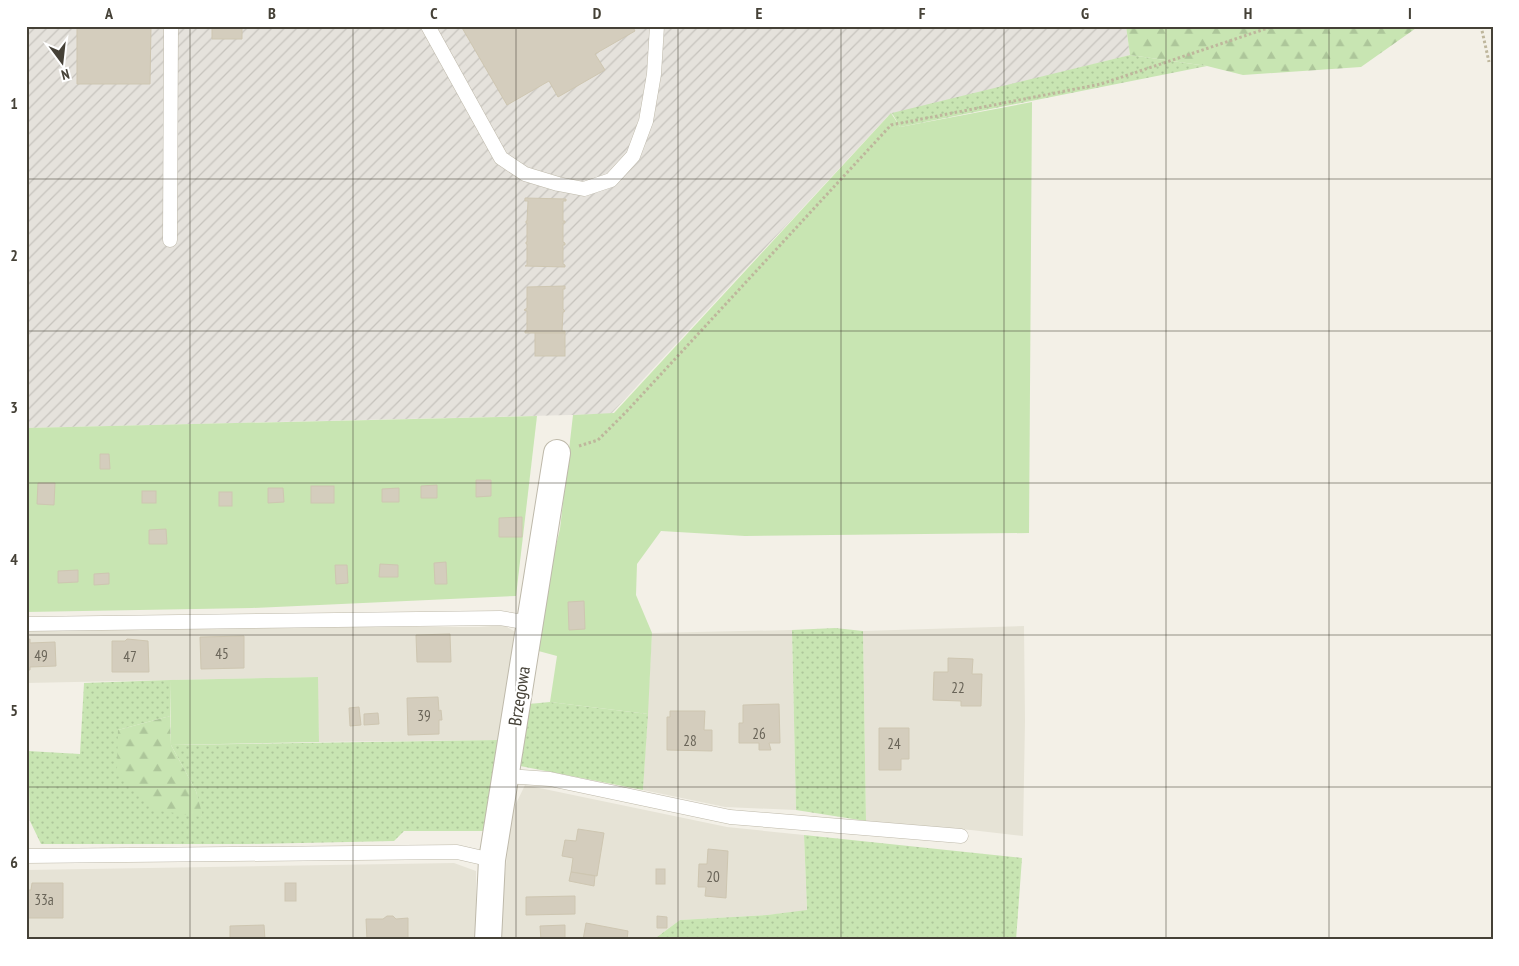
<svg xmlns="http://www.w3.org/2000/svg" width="1519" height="966" viewBox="0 0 1519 966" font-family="'PT Sans Narrow',sans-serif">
	<defs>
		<pattern id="industrial-furrows" width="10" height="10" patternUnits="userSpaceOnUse" patternTransform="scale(1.25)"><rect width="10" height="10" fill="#e5e2dc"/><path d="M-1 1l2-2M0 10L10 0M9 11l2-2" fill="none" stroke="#c6c3bd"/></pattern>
		<pattern id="grass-dots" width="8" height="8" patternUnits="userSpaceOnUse" patternTransform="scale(1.25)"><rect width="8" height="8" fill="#c8e5b2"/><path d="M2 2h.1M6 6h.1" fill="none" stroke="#adc69a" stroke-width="1.8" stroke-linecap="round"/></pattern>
		<pattern id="forest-firs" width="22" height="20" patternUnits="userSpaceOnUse" patternTransform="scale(1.25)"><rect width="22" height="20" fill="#c8e5b2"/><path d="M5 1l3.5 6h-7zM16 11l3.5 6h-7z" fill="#adc69a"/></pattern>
	</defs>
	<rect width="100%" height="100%" fill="#f3f0e7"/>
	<g fill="#e6e3d6">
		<path d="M504,625L517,633L499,740L319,742L317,677L26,683V631L291,627H479Z"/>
		<path d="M1024,626L1025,721L1023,836L971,830L866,821L863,631Z"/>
		<path d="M792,630L796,810L725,807L643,790L652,633Z"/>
		<path d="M26,751H28L30,821H26Z"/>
		<path d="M525,785L727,827L804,835L807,911L767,915L680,920L653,940H500L504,883L512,812Z"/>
		<path d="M454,863L476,871V940H26V870Z"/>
	</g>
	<path fill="url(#industrial-furrows)" d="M26,26H1126L1130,55L888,116L611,414L26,428Z"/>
	<g fill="url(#grass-dots)">
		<path d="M1130,55L1207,66L900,127L892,113Z"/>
		<path d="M835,628L863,631L866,821L796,810L792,630Z"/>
		<path d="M170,680V716L118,730L202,817L196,791L171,745L499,740L485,831H404L394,841L248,844H41L30,821L28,751L80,754L84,683Z"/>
		<path d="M550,702L648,714L643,790L515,765L529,704Z"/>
		<path d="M804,835L1022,858L1016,940H653L680,920L767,915L807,910Z"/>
	</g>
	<g fill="url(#forest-firs)">
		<path d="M1126,26H1419L1361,67L1243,75L1207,66L1130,55Z"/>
		<path d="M170,716L171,745L196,791L203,817L154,810L117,769L118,730Z"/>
	</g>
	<g fill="#c8e5b2">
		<path d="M1032,102L1029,533L745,536L661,531L637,564L636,595L652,633L648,714L550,702L557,656L531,649L560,529L573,415L614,413L891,113L900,127Z"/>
		<path d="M537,416L516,596L252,608L26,612V428Z"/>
		<path d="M318,677L319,742L171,745L170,680Z"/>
	</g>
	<g fill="#d4cdbd" stroke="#cec6b1">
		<path d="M77,26H151L150,84H77Z"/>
		<path d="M461,26H632L635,31L595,54L605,70L558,97L549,81L507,105Z"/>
		<path d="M212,27L242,28V39H212Z"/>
		<path d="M525,198L566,199V201H563V221H565V223H563V242L565,243V245H563V264L565,265V267L525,266L527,265V244H526V242H527V223H526V221H527L528,201H525Z"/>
		<path d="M565,286V289H563V309L565,311L563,312L562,331H565V333H525V331L527,330V311L524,310L527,308V287Z"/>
		<rect x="535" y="333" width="30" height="23"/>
		<path d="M100,454H109L110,469H100Z"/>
		<path d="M476,480H491V496L476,497Z"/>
		<path d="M38,483H55L54,505L37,504Z"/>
		<path d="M437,485V498H421V486Z"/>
		<rect x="311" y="486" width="23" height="17"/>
		<path d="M268,488H283L284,502L268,503Z"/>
		<path d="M399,488V502H382V489Z"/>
		<rect x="142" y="491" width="14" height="12"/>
		<rect x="219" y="492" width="13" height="14"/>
		<path d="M522,517V537H499V518Z"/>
		<path d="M166,529L167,544H149V530Z"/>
		<path d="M446,562L447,584H435L434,563Z"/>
		<path d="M380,564L398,565V577H379Z"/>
		<path d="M335,565H347L348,583L336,584Z"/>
		<path d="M78,570V582L58,583V571Z"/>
		<path d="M109,573V584L94,585V574Z"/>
		<path d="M584,601L585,629L569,630L568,602Z"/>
		<path d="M450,634L451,662H417L416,635Z"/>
		<path d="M244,636V668L201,669L200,637Z"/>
		<path d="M30,639V643L55,642L56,666L30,667V670H26V640Z"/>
		<path d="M127,639L148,641L149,672H112V641H125Z"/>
		<path d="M948,658L973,659L972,674H982L981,706H961V701L933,700L934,672H948Z"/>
		<path d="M438,697L439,711L441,710L442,720H439V734L408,735L407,698Z"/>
		<path d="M779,704L780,743H769L771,750H759V743H739V723H743V705Z"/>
		<path d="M359,707L361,725L350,726L349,708Z"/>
		<path d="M670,711H705L704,730H712V751L667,750V717H670Z"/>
		<path d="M378,713L379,724L364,725V714Z"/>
		<path d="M879,728H909V759H901V770H879Z"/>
		<path d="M578,829L604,833L597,876L571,872L573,858L562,856L565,840L576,841Z"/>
		<path d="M708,849L728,851L726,898L705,896L706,887H698L699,864H707Z"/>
		<rect x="656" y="869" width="9" height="15"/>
		<path d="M571,872L595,876L594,886L569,881Z"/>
		<path d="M32,883H63V918H26V890H31Z"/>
		<rect x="285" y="883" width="11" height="18"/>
		<path d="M575,896V914L526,915V897Z"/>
		<path d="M387,916H393L396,919L408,918V940H367L366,919H383Z"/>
		<path d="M657,916L667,917V928H657Z"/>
		<path d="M586,923L628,931L627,940H583Z"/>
		<path d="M264,925L265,940H230V926Z"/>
		<path d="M565,925V940H541L540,926Z"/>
	</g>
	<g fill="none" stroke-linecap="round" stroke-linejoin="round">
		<defs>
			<g id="service">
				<path d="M428,26L501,158L525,174L558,184L584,189L611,180L633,156L646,121L654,74L657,26"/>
				<path d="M170,240L171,26"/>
				<path d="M26,624L500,618L530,623"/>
				<path d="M506,776L550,779L730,817L961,836"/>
				<path d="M26,856L457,852L492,860"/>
			</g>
			<path id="minor" d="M488,940L492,860L557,453"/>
		</defs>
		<use href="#service" stroke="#beb9aa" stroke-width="15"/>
		<use href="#minor" stroke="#beb9aa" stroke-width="28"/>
		<g stroke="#beb69c" stroke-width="3" stroke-dasharray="2.5 2.5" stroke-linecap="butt">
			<path d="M1481,26L1489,62"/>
			<path d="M579,446L598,440L627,411L891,125L1101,84L1274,26"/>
		</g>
		<use href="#service" stroke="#fff" stroke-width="14"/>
		<use href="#minor" stroke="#fff" stroke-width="26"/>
	</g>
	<path fill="none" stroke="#454137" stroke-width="1" stroke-opacity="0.55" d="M190,26V940M353,26V940M516,26V940M678,26V940M841,26V940M1004,26V940M1166,26V940M1329,26V940M26,179H1493M26,331H1493M26,483H1493M26,635H1493M26,787H1493"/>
	<g text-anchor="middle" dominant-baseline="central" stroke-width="4.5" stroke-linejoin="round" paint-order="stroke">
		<g font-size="15" fill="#696458">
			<text x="222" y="653">45</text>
			<text x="41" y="655">49</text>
			<text x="130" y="656">47</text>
			<text x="958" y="687">22</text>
			<text x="424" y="715">39</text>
			<text x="759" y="733">26</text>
			<text x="690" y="740">28</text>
			<text x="894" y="743">24</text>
			<text x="713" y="876">20</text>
			<text x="44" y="899">33a</text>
		</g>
		<g font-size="18" fill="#454137" stroke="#fff">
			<text transform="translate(519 696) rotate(-81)">Brzegowa</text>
		</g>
	</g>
	<rect width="1519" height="966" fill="none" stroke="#ffffff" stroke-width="55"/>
	<g transform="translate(62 62) rotate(165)" stroke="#ffffff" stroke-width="4" paint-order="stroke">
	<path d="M0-4L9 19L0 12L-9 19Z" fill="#454137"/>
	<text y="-8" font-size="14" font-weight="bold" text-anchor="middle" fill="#454137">N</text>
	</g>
	<rect x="28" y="28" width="1464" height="910" fill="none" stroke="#454137" stroke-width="2"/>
	<g font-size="16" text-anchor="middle" font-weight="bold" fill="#454137">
		<text x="109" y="19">A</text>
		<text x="272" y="19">B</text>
		<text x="434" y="19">C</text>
		<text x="597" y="19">D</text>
		<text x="759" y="19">E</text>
		<text x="922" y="19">F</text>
		<text x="1085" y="19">G</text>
		<text x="1248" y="19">H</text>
		<text x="1410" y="19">I</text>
		<text x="14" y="109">1</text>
		<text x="14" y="261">2</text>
		<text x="14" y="413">3</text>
		<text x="14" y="565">4</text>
		<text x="14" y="716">5</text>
		<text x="14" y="868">6</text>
	</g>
</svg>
